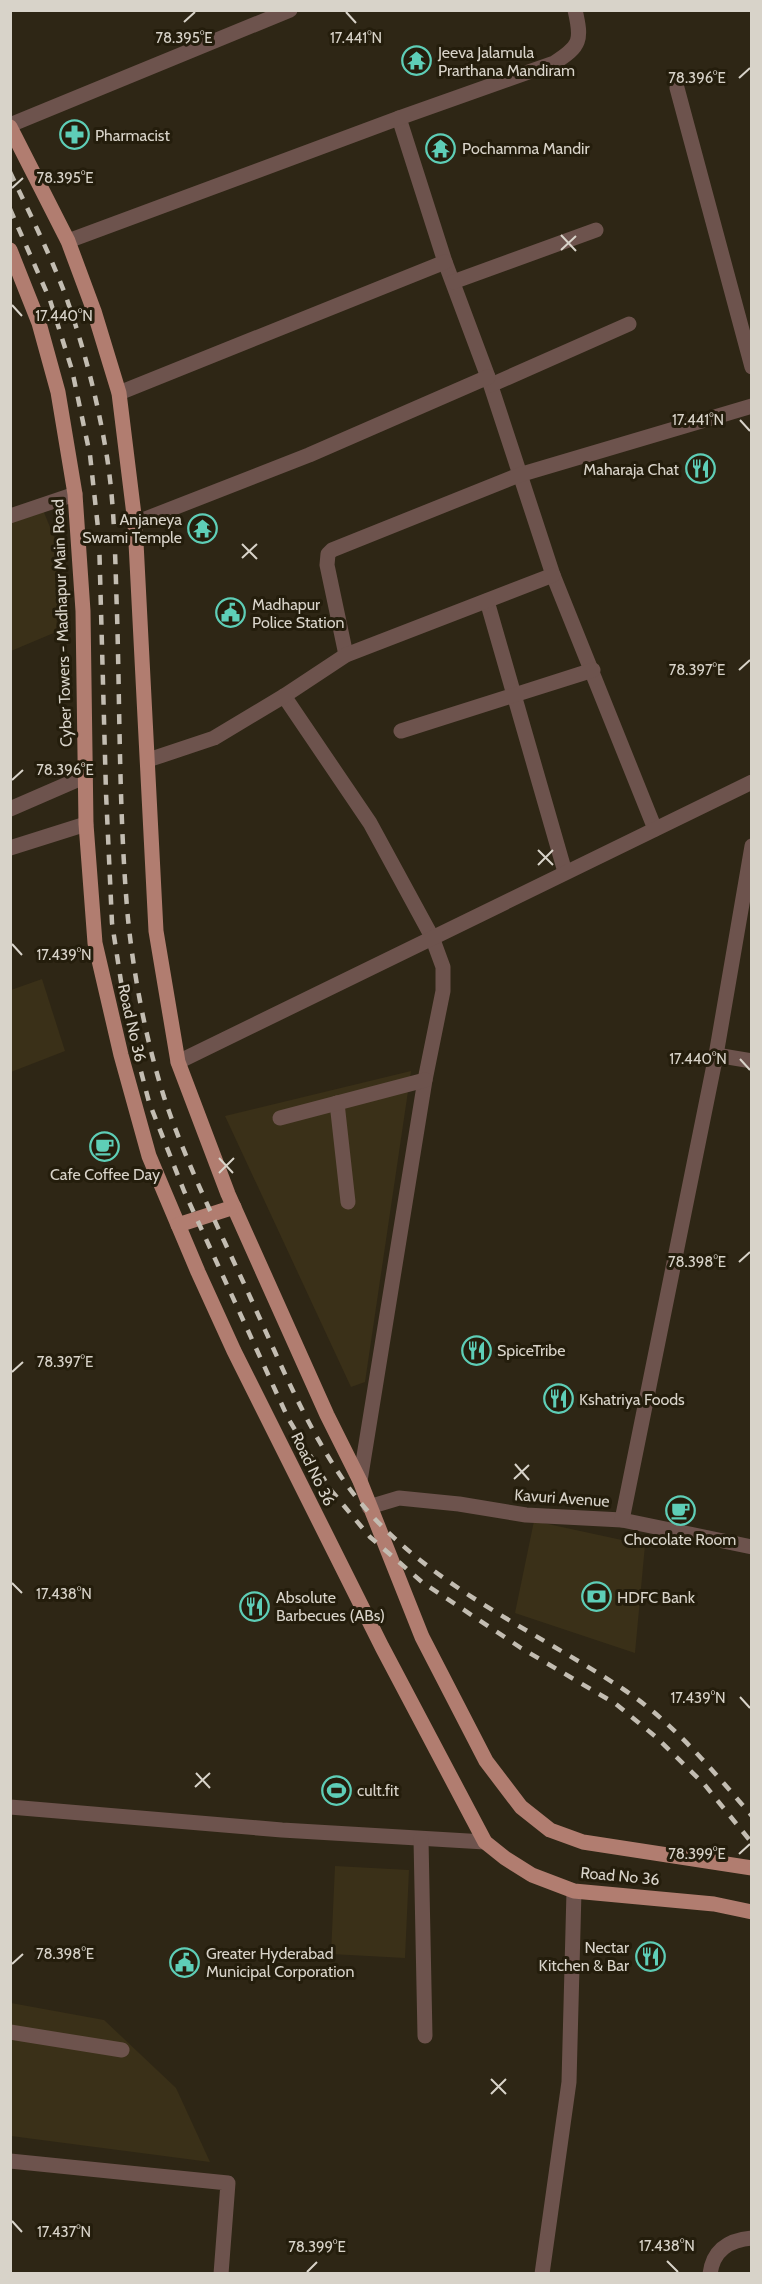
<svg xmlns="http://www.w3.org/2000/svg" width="762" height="2284" viewBox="0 0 762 2284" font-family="Cabin,sans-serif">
	<rect width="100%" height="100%" fill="#2e2615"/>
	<g fill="#3a3018">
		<path d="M43,510L61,554L56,632L11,651V522Z"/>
		<path d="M42,979L65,1051L11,1072V990Z"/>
		<path d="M411,1071L365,1382L351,1387L225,1116Z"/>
		<path d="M534,1521L645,1545L635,1653L515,1613Z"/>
		<path d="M335,1866L409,1870L405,1958L331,1954Z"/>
		<path d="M11,2003L104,2020L176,2088L210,2162L11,2136Z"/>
	</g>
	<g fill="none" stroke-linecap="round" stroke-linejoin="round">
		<g stroke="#6d534d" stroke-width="15">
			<path d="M677,88L752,367"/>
			<path d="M399,118L445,262L488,377L553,575L655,829"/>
			<path d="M10,125L290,10"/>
			<path d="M68,241L399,118L554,63C581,46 582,40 575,10"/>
			<path d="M453,282L596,230"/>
			<path d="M491,385L629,324"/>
			<path d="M119,393L445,262"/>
			<path d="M10,516L75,494"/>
			<path d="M135,523L309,455L488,377"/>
			<path d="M487,601L565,872"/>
			<path d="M346,655L327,565L328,554L332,550L519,475L752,406"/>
			<path d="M284,696L370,823L432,937L443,967V991L425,1080L360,1481"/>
			<path d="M401,731L593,670"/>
			<path d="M148,760L214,738L284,696L346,655L553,575"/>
			<path d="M10,809L86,776"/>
			<path d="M10,848L86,824"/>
			<path d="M716,1055L752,1061"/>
			<path d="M178,1062L752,782"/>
			<path d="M337,1103L348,1202"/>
			<path d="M280,1118L425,1080"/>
			<path d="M369,1507L399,1498L459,1504L526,1515L622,1520L752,1547"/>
			<path d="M622,1520L716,1055L752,846"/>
			<path d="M10,1807L282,1830L485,1842"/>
			<path d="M421,1839L425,2036"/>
			<path d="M10,2032L122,2050"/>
			<path d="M10,2161L228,2183L221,2274"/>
			<path d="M542,2274L569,2082L574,1891"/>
			<path d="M710,2274C713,2250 729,2240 752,2238"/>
		</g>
		<g stroke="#b17d70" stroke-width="15">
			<path d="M10,127L68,241L94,311L119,393L135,523L156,931L178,1062L228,1194L327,1415L360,1481L422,1637L486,1761L521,1807L550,1830L583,1842L752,1868"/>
			<path d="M10,250L39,323L58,392L75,494L83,611L86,824L95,943L121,1055L149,1156L198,1272L234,1351L382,1647L485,1842L505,1858L532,1875L574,1891L714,1904L752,1912"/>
			<path d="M178,1225L234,1207"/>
		</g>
		<g stroke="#c3bdb2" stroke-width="4.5" stroke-dasharray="10 10" stroke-linecap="butt">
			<path d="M10,172C29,212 49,252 65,294C83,344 97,398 106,451C115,504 115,559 117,613C120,715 119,818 128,919C134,978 146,1040 164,1097C187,1166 221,1233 251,1299C279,1360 304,1422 342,1478C409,1577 526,1625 623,1689C673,1722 713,1771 752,1816"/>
			<path d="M10,209L50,300L72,370L90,455L99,537L106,793L112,923L126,1014L149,1102L184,1191L288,1418L330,1489L370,1537L422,1582L521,1648L616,1704L656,1737L704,1784L752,1843"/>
		</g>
	</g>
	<path fill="none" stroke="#d8d3c9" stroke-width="2" d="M346,12L356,23M184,22L195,12M739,78L750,68M12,188L23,178M561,235L576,251M561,250L576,236M12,305L22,316M740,420L750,431M242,544L257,559M242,558L257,544M739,670L750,660M12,780L23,770M538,850L553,865M538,865L553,850M12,944L22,955M740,1059L750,1070M219,1158L233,1173M219,1173L234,1158M739,1262L750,1252M12,1372L23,1362M515,1464L529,1480M514,1479L529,1465M12,1583L22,1593M740,1697L750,1708M196,1773L210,1788M195,1787L210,1773M739,1854L750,1844M12,1964L23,1954M491,2079L506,2094M491,2094L506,2079M12,2221L22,2232M667,2261L678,2272M307,2272L317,2262"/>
	<defs>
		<symbol id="temple-ring" viewBox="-11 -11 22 22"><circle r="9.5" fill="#241d0c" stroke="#5eceb7" stroke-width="1.5"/><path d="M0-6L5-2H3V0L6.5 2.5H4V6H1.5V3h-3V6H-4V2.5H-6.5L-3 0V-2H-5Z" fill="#5eceb7"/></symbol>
		<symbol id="pharmacy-ring" viewBox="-11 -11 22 22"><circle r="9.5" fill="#241d0c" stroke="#5eceb7" stroke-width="1.5"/><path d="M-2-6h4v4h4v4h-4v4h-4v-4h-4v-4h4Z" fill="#5eceb7"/></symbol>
		<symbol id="restaurant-ring" viewBox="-11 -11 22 22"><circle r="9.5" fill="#241d0c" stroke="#5eceb7" stroke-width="1.5"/><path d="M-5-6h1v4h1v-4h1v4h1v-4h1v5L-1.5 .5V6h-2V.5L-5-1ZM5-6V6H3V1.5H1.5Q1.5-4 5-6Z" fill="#5eceb7"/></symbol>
		<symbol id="civic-ring" viewBox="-11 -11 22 22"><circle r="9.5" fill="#241d0c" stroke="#5eceb7" stroke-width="1.5"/><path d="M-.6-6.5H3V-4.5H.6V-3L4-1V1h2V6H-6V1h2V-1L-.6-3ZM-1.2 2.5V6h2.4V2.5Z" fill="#5eceb7"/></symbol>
		<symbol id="cafe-ring" viewBox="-11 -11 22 22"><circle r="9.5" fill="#241d0c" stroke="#5eceb7" stroke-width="1.5"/><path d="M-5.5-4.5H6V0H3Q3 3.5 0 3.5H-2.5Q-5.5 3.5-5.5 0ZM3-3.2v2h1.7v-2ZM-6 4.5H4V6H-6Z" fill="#5eceb7"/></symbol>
		<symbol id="bank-ring" viewBox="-11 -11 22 22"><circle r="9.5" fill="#241d0c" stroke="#5eceb7" stroke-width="1.5"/><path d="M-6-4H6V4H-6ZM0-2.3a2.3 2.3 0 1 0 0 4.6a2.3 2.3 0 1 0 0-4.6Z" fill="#5eceb7"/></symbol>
		<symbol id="stadium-ring" viewBox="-11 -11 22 22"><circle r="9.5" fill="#241d0c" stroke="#5eceb7" stroke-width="1.5"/><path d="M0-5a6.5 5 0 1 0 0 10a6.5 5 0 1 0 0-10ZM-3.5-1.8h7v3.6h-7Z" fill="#5eceb7"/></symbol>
	</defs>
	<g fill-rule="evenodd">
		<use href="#temple-ring" x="400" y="44" width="33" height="33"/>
		<use href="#pharmacy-ring" x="58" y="118" width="33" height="33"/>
		<use href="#temple-ring" x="424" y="132" width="33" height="33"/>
		<use href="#restaurant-ring" x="684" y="452" width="33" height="33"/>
		<use href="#temple-ring" x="186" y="512" width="33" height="33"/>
		<use href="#civic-ring" x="214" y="596" width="33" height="33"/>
		<use href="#cafe-ring" x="88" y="1130" width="33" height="33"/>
		<use href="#restaurant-ring" x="460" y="1334" width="33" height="33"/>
		<use href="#restaurant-ring" x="542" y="1382" width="33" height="33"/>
		<use href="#cafe-ring" x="664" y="1494" width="33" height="33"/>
		<use href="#bank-ring" x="580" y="1580" width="33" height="33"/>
		<use href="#restaurant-ring" x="238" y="1590" width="33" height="33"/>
		<use href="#stadium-ring" x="320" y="1774" width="33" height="33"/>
		<use href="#restaurant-ring" x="634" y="1940" width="33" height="33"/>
		<use href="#civic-ring" x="168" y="1946" width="33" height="33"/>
	</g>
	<g text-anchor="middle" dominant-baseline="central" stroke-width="6" stroke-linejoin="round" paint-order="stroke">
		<g font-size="16" fill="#d8d3c9" stroke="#241d0c" text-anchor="start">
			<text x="438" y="52">Jeeva Jalamula<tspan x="438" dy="18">Prarthana Mandiram</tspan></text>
			<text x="95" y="135">Pharmacist</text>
			<text x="462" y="148">Pochamma Mandir</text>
			<text x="679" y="469" text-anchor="end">Maharaja Chat</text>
			<text x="182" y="519" text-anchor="end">Anjaneya<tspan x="182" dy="18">Swami Temple</tspan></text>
			<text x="252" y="604">Madhapur<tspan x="252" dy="18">Police Station</tspan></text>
			<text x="105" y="1174" text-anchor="middle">Cafe Coffee Day</text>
			<text x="497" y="1350">SpiceTribe</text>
			<text x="579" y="1399">Kshatriya Foods</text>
			<text x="680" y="1539" text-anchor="middle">Chocolate Room</text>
			<text x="276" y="1597">Absolute<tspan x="276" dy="18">Barbecues (ABs)</tspan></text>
			<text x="617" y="1597">HDFC Bank</text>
			<text x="357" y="1790">cult.fit</text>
			<text x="629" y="1947" text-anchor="end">Nectar<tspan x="629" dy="18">Kitchen &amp; Bar</tspan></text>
			<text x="206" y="1953">Greater Hyderabad<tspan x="206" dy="18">Municipal Corporation</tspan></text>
		</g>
		<g font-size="16" fill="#d8d3c9" stroke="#241d0c">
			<text transform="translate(62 623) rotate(-92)">Cyber Towers - Madhapur Main Road</text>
			<text transform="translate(132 1023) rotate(77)">Road No 36</text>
			<text transform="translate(313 1469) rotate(64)">Road No 36</text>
			<text transform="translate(562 1498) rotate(4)">Kavuri Avenue</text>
			<text transform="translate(620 1876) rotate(5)">Road No 36</text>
		</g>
	</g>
	<g font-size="15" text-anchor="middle" fill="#d8d3c9" stroke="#241d0c" stroke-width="6" stroke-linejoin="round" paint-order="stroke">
		<text x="184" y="43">78.395°E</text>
		<text x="356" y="43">17.441°N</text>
		<text x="697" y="83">78.396°E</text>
		<text x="65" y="183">78.395°E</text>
		<text x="64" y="321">17.440°N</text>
		<text x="698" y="425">17.441°N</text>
		<text x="697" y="675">78.397°E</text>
		<text x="65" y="775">78.396°E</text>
		<text x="64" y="960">17.439°N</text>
		<text x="698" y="1064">17.440°N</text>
		<text x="697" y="1267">78.398°E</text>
		<text x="65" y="1367">78.397°E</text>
		<text x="64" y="1599">17.438°N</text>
		<text x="698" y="1703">17.439°N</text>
		<text x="697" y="1859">78.399°E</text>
		<text x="65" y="1959">78.398°E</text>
		<text x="64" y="2237">17.437°N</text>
		<text x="667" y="2251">17.438°N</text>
		<text x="317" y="2252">78.399°E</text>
	</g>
	<rect width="762" height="2284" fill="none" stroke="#d8d3c9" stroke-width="24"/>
</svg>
